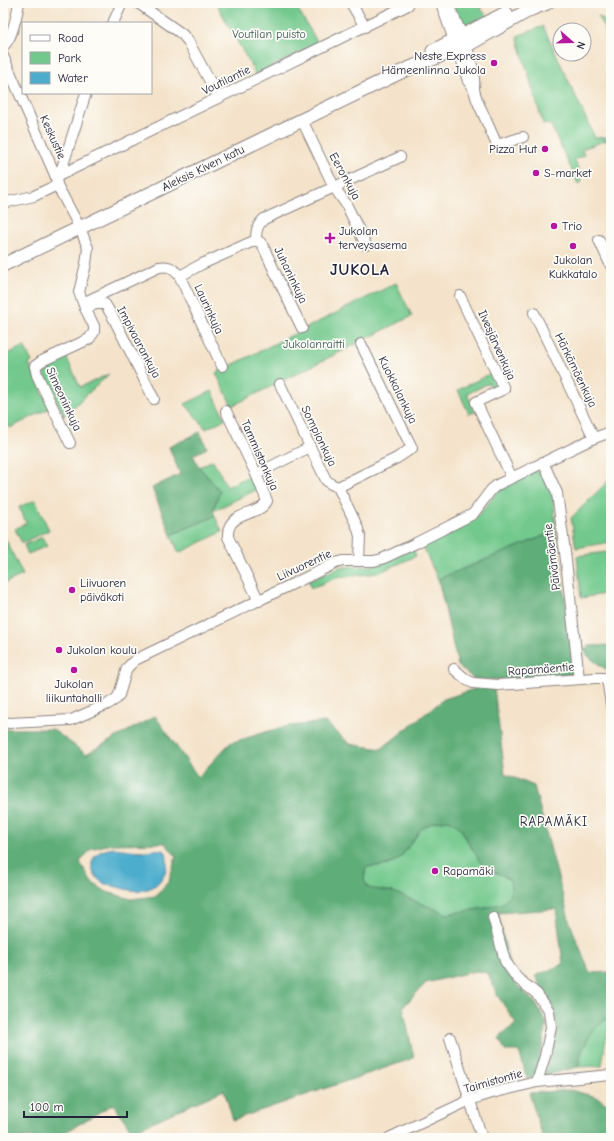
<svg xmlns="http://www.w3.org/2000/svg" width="614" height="1141" viewBox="0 0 614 1141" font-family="'Comic Neue',sans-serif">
	<rect width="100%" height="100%" fill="#fdfcf7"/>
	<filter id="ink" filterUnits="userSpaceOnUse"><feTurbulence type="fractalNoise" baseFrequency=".025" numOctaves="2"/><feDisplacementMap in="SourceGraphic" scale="8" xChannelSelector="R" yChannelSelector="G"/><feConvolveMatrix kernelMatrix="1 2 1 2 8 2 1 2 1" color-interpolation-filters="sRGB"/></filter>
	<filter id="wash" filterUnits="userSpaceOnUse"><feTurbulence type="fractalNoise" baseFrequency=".012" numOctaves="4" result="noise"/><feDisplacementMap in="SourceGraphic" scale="16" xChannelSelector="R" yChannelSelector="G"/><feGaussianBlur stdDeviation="0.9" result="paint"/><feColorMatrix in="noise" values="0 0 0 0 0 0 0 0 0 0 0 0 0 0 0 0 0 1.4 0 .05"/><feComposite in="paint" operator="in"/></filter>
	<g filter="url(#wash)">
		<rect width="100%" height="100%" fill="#f4e3ca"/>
		<g fill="#73c98d" stroke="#4a7664">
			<path d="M216,3H294L318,43L256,75Z"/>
			<path d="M451,3H483L481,9L487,16L470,26C459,22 456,13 451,3Z"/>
			<path d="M598,16L611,25V43Z"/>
			<path d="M543,26L595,138L611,137V140L604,141L582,149L584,156L575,159L582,182L578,184L551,125L543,124L517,36Z"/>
			<path d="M396,283L412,316L232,406L216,373Z"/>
			<path d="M24,346L32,362L29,364L50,408L10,428L3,415V356Z"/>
			<path d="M65,354L80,387L109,374L64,416L42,370L43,366Z"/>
			<path d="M493,372L498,385L496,387L491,388L489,383L467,394L475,412L469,414L458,390Z"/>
			<path d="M212,391L225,419L206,429L185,404Z"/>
			<path d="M213,460L227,487L252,474L258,489L213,511L220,491L199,467Z"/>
			<path d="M536,471L543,473L553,493L556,531L438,579L422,546L475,519L500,489Z"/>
			<path d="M611,478V542L576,548L571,518Z"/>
			<path d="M35,500L49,530L22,543L15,529L26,523L19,507Z"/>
			<path d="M215,516L222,532L179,553L171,535Z"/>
			<path d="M3,534L23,575L3,584Z"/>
			<path d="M42,537L47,546L28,554L24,545Z"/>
			<path d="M413,548L416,556L378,573L339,577L311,588L309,581L340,567L371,566Z"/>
			<path d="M606,552L609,559H611V593L581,598L577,556Z"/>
			<path d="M449,820L460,827L470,846L489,870L502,875L510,880L511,887L510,894L504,903L486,908L447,914L393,892L368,888L364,881L366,867L388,865L400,858L422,828L434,822Z"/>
			<path d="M611,1015V1024L606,1036L602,1066L578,1067L582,1051L592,1031Z"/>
		</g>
		<g fill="#5ead78" stroke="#40685a" fill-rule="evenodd">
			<path d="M200,432L207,448L193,455L199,467L220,491L213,510L215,516L171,535L152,488L180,474L169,447Z"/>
			<path d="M556,531L573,657L572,675L497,680L474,679L458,666L438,579Z"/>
			<path d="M611,645V674C605,666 585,659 585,649L589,646Z"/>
			<path d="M477,688H494L505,774L534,786L570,923L590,973L611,972V1015L592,1031L582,1051L578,1067L544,1076L558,1030L552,1004L535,976L563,964L556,909L498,913L513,981L536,1004L547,1023L536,1077L527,1079L519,1051H505L499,1038L516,1023L497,995L488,973L475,971L426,983L403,1007L414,1058L233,1120L224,1090L132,1131L113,1104L61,1135V1138H3V729H52L86,754L155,716L198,777L230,743L282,727L325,722L350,744L381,749L444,699ZM449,820L460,827L480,862L489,870L502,875L510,880L511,887L510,894L504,903L486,908L447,914L393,892L368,888L364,880L366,867L388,865L400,858L422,828L434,822ZM165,843L176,856L169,881L156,896L131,899L107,892L91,882L80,862L91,849L110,844Z"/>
			<path d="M570,1090L597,1097L611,1107V1138H543L529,1093Z"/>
		</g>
		<path fill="#4eadcd" stroke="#386884" d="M114,848C124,849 134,851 144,851C152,851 158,847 166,852C168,861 167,871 162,878C151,894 134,892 117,887C113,886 107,885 103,883C93,877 87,863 97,854C102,850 108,849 114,848Z"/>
	</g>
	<g filter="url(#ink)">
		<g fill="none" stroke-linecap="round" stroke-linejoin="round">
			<defs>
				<g id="minor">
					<path d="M138,3L182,34L188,41L219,98"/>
					<path d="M351,3L365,27"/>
					<path d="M441,3L457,49L462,61L468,81L474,90L477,100L497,145L523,137"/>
					<path d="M448,4C459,28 477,63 474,90"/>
					<path d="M113,23L122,3"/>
					<path d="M3,46C12,41 17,14 19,3"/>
					<path d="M3,56L56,177L57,185L80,228L88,248L86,264L79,292L85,308L96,304H105L114,319L154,399"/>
					<path d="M302,120L334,187L346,204L366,245"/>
					<path d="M56,177L408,5"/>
					<path d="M56,177L62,168L86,93"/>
					<path d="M3,203L34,196L57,185"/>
					<path d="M599,240L611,266"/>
					<path d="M180,276L202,264L256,240"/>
					<path d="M460,296L504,389L476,402L512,478"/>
					<path d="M85,302L159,267C169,265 172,268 179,275L222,366"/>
					<path d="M534,313L594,438"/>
					<path d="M302,328L279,281L263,246L260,242L256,240C256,231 257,225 264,219L400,157"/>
					<path d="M280,384L326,480L331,484L338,487L357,526L360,536L359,561"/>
					<path d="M226,411L256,474L267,501C260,515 234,512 229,528C228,530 228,534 228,537L259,601"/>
					<path d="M70,443L37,375L35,366L42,361L89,339L94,332V326L85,308"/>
					<path d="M543,462L557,493L565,552L579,679"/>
					<path d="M256,474L310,447"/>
					<path d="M338,487L397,458L412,448L361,344"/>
					<path d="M454,669L467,680L473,683L498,685L595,678H607L611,705"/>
					<path d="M3,722L10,723L71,720L108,704L116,699L119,695L127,668L135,660L336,563L343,561H374L382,559L416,543L473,514L491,490L497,485L594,438L611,432"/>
					<path d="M493,917L505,961L517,978L537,994L549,1011L551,1027L545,1056L537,1082"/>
					<path d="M450,1038L482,1138"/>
					<path d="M389,1138L470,1100L492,1093L537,1082L611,1075"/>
				</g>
				<g id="major">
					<path d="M433,51L506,13"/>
					<path d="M3,265L403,71L471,43L531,9L547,3"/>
				</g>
			</defs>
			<use href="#minor" stroke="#8b8282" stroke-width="12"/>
			<use href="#major" stroke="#8b8282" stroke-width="15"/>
			<use href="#minor" stroke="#fff" stroke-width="10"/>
			<use href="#major" stroke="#fff" stroke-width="13"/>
		</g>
	</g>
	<g fill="#b5179e" stroke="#fdfcf7" stroke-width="1.5">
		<circle cx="494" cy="63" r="4"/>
		<circle cx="545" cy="149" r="4"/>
		<circle cx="536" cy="173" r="4"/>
		<circle cx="554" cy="226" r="4"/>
		<path d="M328 232h4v4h4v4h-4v4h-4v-4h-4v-4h4z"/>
		<circle cx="573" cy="246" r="4"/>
		<circle cx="72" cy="590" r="4"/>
		<circle cx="59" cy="650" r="4"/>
		<circle cx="74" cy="670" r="4"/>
		<circle cx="435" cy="871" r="4"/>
	</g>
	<g text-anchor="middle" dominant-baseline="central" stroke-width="3.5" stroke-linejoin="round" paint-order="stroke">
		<g font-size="12" fill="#3e5c58" stroke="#fdfcf7">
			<text x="269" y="34">Voutilan puisto</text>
			<text x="314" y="344">Jukolanraitti</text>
		</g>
		<g font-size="12" fill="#22223b" stroke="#fdfcf7" text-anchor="start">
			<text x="486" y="56" text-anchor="end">Neste Express<tspan x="486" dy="14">Hämeenlinna Jukola</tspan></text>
			<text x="537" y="149" text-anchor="end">Pizza Hut</text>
			<text x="544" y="173">S-market</text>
			<text x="562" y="226">Trio</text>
			<text x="339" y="231">Jukolan<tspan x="339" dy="14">terveysasema</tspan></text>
			<text x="573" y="260" text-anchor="middle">Jukolan<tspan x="573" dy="14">Kukkatalo</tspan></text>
			<text x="80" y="583">Liivuoren<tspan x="80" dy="14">päiväkoti</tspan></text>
			<text x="67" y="650">Jukolan koulu</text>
			<text x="74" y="684" text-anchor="middle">Jukolan<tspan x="74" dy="14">liikuntahalli</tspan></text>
			<text x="443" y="871">Rapamäki</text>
		</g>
		<g font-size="12" fill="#22223b" stroke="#fdfcf7">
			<text transform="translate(226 80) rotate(-26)">Voutilantie</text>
			<text transform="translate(53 137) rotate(66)">Keskustie</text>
			<text transform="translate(203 168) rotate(-26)">Aleksis Kiven katu</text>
			<text transform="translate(345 176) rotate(61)">Eeronkuja</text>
			<text transform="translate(291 275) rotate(64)">Juhaninkuja</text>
			<text transform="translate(209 309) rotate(65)">Laurinkuja</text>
			<text transform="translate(139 342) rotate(62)">Impivaarankuja</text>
			<text transform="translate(497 345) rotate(66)">Ilvesjärvenkuja</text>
			<text transform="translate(576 370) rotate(64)">Härkämäenkuja</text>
			<text transform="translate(398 390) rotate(64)">Kuokkalankuja</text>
			<text transform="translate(64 399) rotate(65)">Simeoninkuja</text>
			<text transform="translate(319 436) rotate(64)">Sompionkuja</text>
			<text transform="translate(260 455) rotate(66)">Tammistonkuja</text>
			<text transform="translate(552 557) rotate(-97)">Päivämäentie</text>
			<text transform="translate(304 565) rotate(-25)">Liivuorentie</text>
			<text transform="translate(541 669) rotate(-4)">Rapamäentie</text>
			<text transform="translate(493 1081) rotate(-16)">Taimistontie</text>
		</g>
		<g font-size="13" letter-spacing="1" fill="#22223b" stroke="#fdfcf7">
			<text x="554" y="821">RAPAMÄKI</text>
		</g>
		<g font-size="16" font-weight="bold" letter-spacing="1" fill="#22223b" stroke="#fdfcf7">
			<text x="360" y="270">JUKOLA</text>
		</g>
	</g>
	<rect width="614" height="1141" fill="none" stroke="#fdfcf7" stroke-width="16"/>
	<rect x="22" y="22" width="130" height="72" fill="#fdfcf7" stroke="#a5a5ac"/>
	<rect x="30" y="35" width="20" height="6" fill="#ffffff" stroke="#a5a5ac"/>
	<text x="58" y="42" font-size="12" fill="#22223b">Road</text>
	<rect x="30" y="52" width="20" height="12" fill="#73c98d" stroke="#a5a5ac"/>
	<text x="58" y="62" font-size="12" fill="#22223b">Park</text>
	<rect x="30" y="72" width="20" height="12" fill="#4eadcd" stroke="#a5a5ac"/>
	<text x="58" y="82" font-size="12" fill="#22223b">Water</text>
	<g transform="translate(572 42) rotate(110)"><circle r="19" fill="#fdfcf7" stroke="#a5a5ac"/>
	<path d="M0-3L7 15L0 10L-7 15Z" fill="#b5179e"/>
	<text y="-6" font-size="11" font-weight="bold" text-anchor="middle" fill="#22223b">N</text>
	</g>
	<path d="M24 1111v6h103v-6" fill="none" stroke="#22223b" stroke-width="2"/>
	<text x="30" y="1111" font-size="12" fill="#22223b" stroke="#fdfcf7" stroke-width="3" paint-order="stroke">100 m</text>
</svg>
